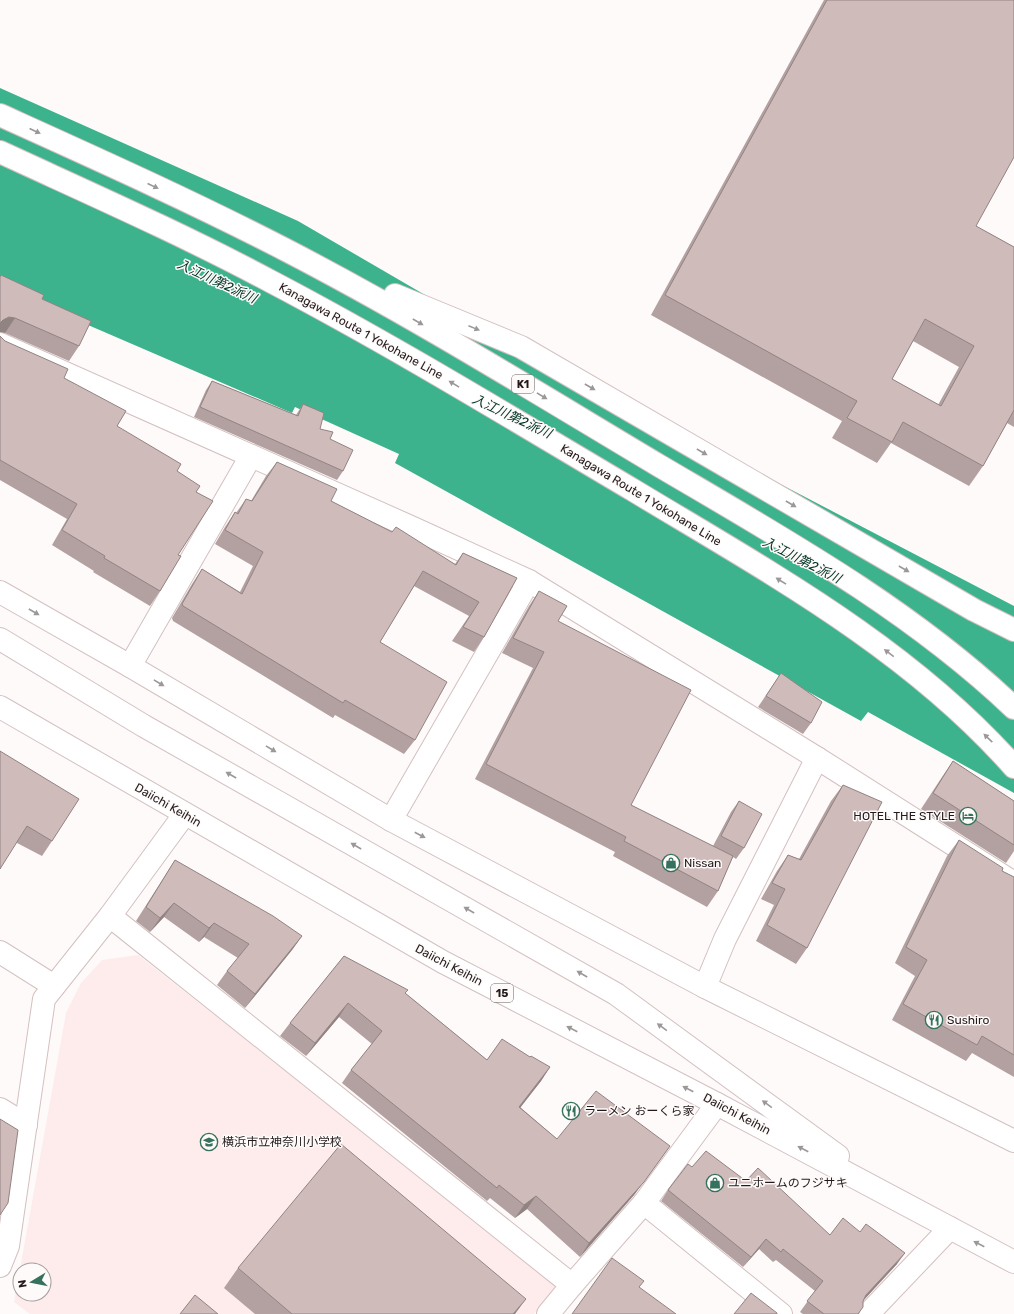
<svg xmlns="http://www.w3.org/2000/svg" width="1014" height="1314" viewBox="0 0 1014 1314" font-family="Rubik,'Noto Sans JP',sans-serif">
	<rect width="100%" height="100%" fill="#fefafa"/>
	<path fill="#feecec" fill-rule="evenodd" d="M138,955L558,1285L534,1314H30L14,1302L66,1013L81,983L102,960ZM20,1270H44V1294H20Z"/>
	<path fill="#3cb38d" d="M0,88L298,221L487,331L1014,606V793L868,712L861,721L395,463L399,454L295,407L292,413L0,287Z"/>
	<g fill="none" stroke-linecap="round" stroke-linejoin="round">
		<defs>
			<g id="street">
				<path d="M0,344L413,528L529,581L817,758L1014,883"/>
				<path d="M130,666L251,456"/>
				<path d="M391,820L529,581"/>
				<path d="M110,916L572,1285L548,1314"/>
				<path d="M0,952L54,986"/>
				<path d="M705,987L725,939L817,758"/>
				<path d="M0,1109L26,1125"/>
				<path d="M644,1203L781,1314"/>
				<path d="M0,1266L8,1246L44,999L110,916L184,815"/>
				<path d="M572,1285L644,1203L717,1104"/>
				<path d="M868,1314L950,1228"/>
			</g>
			<g id="highway">
				<path d="M0,115C95,158 191,201 284,249C412,315 534,391 658,465C782,538 910,609 1014,708"/>
				<path d="M0,152C91,194 182,234 270,281C394,346 513,419 633,490C767,571 909,648 1014,767"/>
				<path d="M395,295L521,347L974,610L1014,630"/>
				<path d="M0,592L130,666L391,820L705,987L1014,1141"/>
				<path d="M0,639L144,726L616,994L838,1156"/>
				<path d="M0,707L443,962L717,1104L1014,1262"/>
			</g>
		</defs>
		<use href="#street" stroke="#d4c0c0" stroke-width="24"/>
		<use href="#highway" stroke="#d4c0c0" stroke-width="24"/>
		<use href="#street" stroke="#fff" stroke-width="22"/>
		<use href="#highway" stroke="#fff" stroke-width="22"/>
	</g>
	<g fill="#b3a1a1" fill-rule="evenodd">
		<path d="M824,0H1014L976,226L1014,247V427L1007,423L983,466L969,486L891,443L877,463L832,438L842,421L651,315ZM913,341L959,367L938,405L892,379Z"/>
		<path d="M0,276L42,299L79,346L69,361L5,333Z"/>
		<path d="M0,336L5,341L64,378L117,426L177,471L196,492L178,555L160,591L150,606L93,572L94,571L52,545L67,519L0,480Z"/>
		<path d="M212,381L296,415L303,404L320,429L343,471L337,480L194,417L206,390Z"/>
		<path d="M277,462L331,501L455,564L463,553L517,578L484,637L474,652L452,641L469,616L414,586L380,642L415,740L404,754L335,715L333,718L173,621L172,618L192,584L202,569L240,592L253,566L215,544L225,527L235,512L236,513L246,499L251,501L266,476Z"/>
		<path d="M539,591L558,621L631,805L713,846L731,812L739,801L744,848L736,859L733,857L718,891L707,907L613,856L615,852L475,779L533,668L502,653L529,606Z"/>
		<path d="M781,673L811,723L803,734L758,707Z"/>
		<path d="M0,751L52,841L42,856L17,843Z"/>
		<path d="M953,761L1014,801V851L1006,863L921,809L942,777Z"/>
		<path d="M843,785L807,948L796,964L756,941L774,905L761,899L777,871L788,855L799,859L831,801Z"/>
		<path d="M959,840L1002,871L1014,877V1077L972,1053L966,1061L892,1020L915,976L895,963L947,856Z"/>
		<path d="M175,860L302,936L292,950L245,1008L217,985L227,971L238,958L204,937L199,942L164,917L150,932L136,921L166,874Z"/>
		<path d="M344,956L405,993L487,1060L530,1057L550,1067L541,1081L520,1107L557,1139L670,1146L634,1195L580,1257L527,1209L515,1218L490,1198L487,1201L342,1083L351,1070L372,1044L339,1017L306,1056L280,1036L290,1023Z"/>
		<path d="M692,1167L746,1181L830,1235L897,1264L863,1301L859,1314H803L800,1312L815,1291L776,1260L773,1262L759,1249L743,1267L661,1201L668,1190Z"/>
		<path d="M238,1268L515,1314H255L224,1288Z"/>
	</g>
	<g fill="#928383">
		<path d="M9,317L15,318L5,333L0,332V323L3,320Z"/>
		<path d="M174,903L164,917L150,932L160,918Z"/>
		<path d="M214,923L204,937L199,942L209,928Z"/>
		<path d="M302,936L292,950L245,1008L255,994Z"/>
		<path d="M348,1003L339,1017L306,1056L315,1043Z"/>
		<path d="M550,1067L541,1081L510,1121L519,1107Z"/>
		<path d="M670,1146L634,1195L580,1257L589,1243Z"/>
		<path d="M536,1196L527,1209L515,1218L524,1205Z"/>
		<path d="M766,1239L759,1249L743,1267L751,1257Z"/>
		<path d="M905,1253L897,1264L859,1305L866,1295Z"/>
		<path d="M526,1299L515,1314H513Z"/>
	</g>
	<g fill="#d0bbbb" stroke="#928383" fill-rule="evenodd">
		<path d="M827,0H1014V157L976,226L1014,247V410L983,466L903,422L892,442L847,418L857,401L665,295ZM925,319L974,346L941,406L892,379Z"/>
		<path d="M1,275L44,295L42,299L91,321L79,346L15,318L9,317L3,320L0,323V277Z"/>
		<path d="M0,336L5,341L68,369L64,378L126,411L117,426L181,464L177,471L200,486L196,492L213,501L178,555L181,556L160,591L104,558L105,556L62,530L77,504L0,460Z"/>
		<path d="M212,381L298,416L303,404L324,413L320,429L333,432L330,439L353,450L343,471L200,407Z"/>
		<path d="M277,462L337,489L331,501L392,532L396,527L456,565L463,553L517,578L484,637L463,627L479,602L423,571L380,642L447,682L415,740L345,700L343,703L183,606L182,604L202,569L242,594L263,552L225,530L235,512L238,514L246,499L252,501Z"/>
		<path d="M539,591L567,606L558,621L691,690L631,805L733,856L718,891L624,841L626,837L486,764L544,652L513,638Z"/>
		<path d="M781,673L822,702L811,723L766,696Z"/>
		<path d="M0,751L79,799L52,841L27,826L0,869Z"/>
		<path d="M953,761L1014,801V845L933,793Z"/>
		<path d="M843,785L882,802L807,948L767,925L785,889L772,883L788,855L801,860Z"/>
		<path d="M739,801L762,814L744,848L721,836Z"/>
		<path d="M959,840L1003,868L1002,871L1014,877V1055L982,1036L977,1045L903,1004L927,960L906,947Z"/>
		<path d="M175,860L273,916L302,936L255,994L227,971L249,944L214,923L209,928L174,903L160,918L146,907Z"/>
		<path d="M344,956L408,990L405,993L487,1060L502,1039L530,1057L531,1056L550,1067L519,1107L557,1139L596,1091L670,1146L644,1182L589,1243L536,1196L524,1205L499,1185L497,1188L351,1070L382,1031L348,1003L315,1043L290,1023Z"/>
		<path d="M0,1119L18,1130L8,1203L0,1215Z"/>
		<path d="M341,1144L526,1299L513,1314H292L238,1268Z"/>
		<path d="M706,1151L746,1181L758,1168L830,1235L843,1218L860,1232L866,1224L905,1253L866,1295L863,1301V1307L858,1314H824L807,1301L823,1281L783,1249L781,1252L766,1239L751,1257L668,1190L688,1164L692,1167Z"/>
		<path d="M612,1258L644,1281L639,1287L676,1314H572Z"/>
		<path d="M751,1293L777,1313V1314H734Z"/>
		<path d="M195,1295L218,1314H180Z"/>
	</g>
	<defs><path id="oneway-solid" d="M-6-.8H1V-3.2L6.5 0L1 3.2V.8H-6Z"/></defs>
	<g fill="#9c9898">
		<use href="#oneway-solid" transform="translate(35 131) rotate(25)"/>
		<use href="#oneway-solid" transform="translate(153 186) rotate(25)"/>
		<use href="#oneway-solid" transform="translate(418 322) rotate(30)"/>
		<use href="#oneway-solid" transform="translate(474 328) rotate(22)"/>
		<use href="#oneway-solid" transform="translate(454 384) rotate(-149)"/>
		<use href="#oneway-solid" transform="translate(590 387) rotate(30)"/>
		<use href="#oneway-solid" transform="translate(542 396) rotate(31)"/>
		<use href="#oneway-solid" transform="translate(702 452) rotate(30)"/>
		<use href="#oneway-solid" transform="translate(791 504) rotate(30)"/>
		<use href="#oneway-solid" transform="translate(904 569) rotate(30)"/>
		<use href="#oneway-solid" transform="translate(781 581) rotate(-148)"/>
		<use href="#oneway-solid" transform="translate(34 612) rotate(30)"/>
		<use href="#oneway-solid" transform="translate(889 653) rotate(-143)"/>
		<use href="#oneway-solid" transform="translate(159 683) rotate(31)"/>
		<use href="#oneway-solid" transform="translate(988 738) rotate(-136)"/>
		<use href="#oneway-solid" transform="translate(271 749) rotate(31)"/>
		<use href="#oneway-solid" transform="translate(231 775) rotate(-150)"/>
		<use href="#oneway-solid" transform="translate(420 835) rotate(28)"/>
		<use href="#oneway-solid" transform="translate(356 846) rotate(-150)"/>
		<use href="#oneway-solid" transform="translate(469 910) rotate(-150)"/>
		<use href="#oneway-solid" transform="translate(582 974) rotate(-150)"/>
		<use href="#oneway-solid" transform="translate(662 1027) rotate(-144)"/>
		<use href="#oneway-solid" transform="translate(572 1029) rotate(-153)"/>
		<use href="#oneway-solid" transform="translate(688 1089) rotate(-153)"/>
		<use href="#oneway-solid" transform="translate(767 1104) rotate(-144)"/>
		<use href="#oneway-solid" transform="translate(803 1149) rotate(-152)"/>
		<use href="#oneway-solid" transform="translate(979 1244) rotate(-153)"/>
	</g>
	<defs>
		<symbol id="hotel-ring" viewBox="-11 -11 22 22"><circle r="9.5" fill="#fefafa" stroke="#35715c" stroke-width="1.5"/><path d="M-6-4.5h1.5V1H6V5H4.5V3h-9V5H-6ZM-4 0a1.8 1.8 0 1 1 3.6 0ZM.5 0V-2.5h3Q6-2.5 6 0Z" fill="#35715c"/></symbol>
		<symbol id="shop-ring" viewBox="-11 -11 22 22"><circle r="9.5" fill="#fefafa" stroke="#35715c" stroke-width="1.5"/><path d="M-5-2.5h2.3a2.7 3.5 0 0 1 5.4 0H5L5.5 6h-11ZM-1.5-2.5h3a1.5 2.3 0 0 0-3 0Z" fill="#35715c"/></symbol>
		<symbol id="restaurant-ring" viewBox="-11 -11 22 22"><circle r="9.5" fill="#fefafa" stroke="#35715c" stroke-width="1.5"/><path d="M-5-6h1v4h1v-4h1v4h1v-4h1v5L-1.5 .5V6h-2V.5L-5-1ZM5-6V6H3V1.5H1.5Q1.5-4 5-6Z" fill="#35715c"/></symbol>
		<symbol id="school-ring" viewBox="-11 -11 22 22"><circle r="9.5" fill="#fefafa" stroke="#35715c" stroke-width="1.5"/><path d="M0-5L7-2L0 1L-7-2ZM-4 1L0 2.5L4 1V4Q0 6-4 4Z" fill="#35715c"/></symbol>
	</defs>
	<g fill-rule="evenodd">
		<use href="#hotel-ring" x="958" y="806" width="20" height="20"/>
		<use href="#shop-ring" x="661" y="853" width="20" height="20"/>
		<use href="#restaurant-ring" x="924" y="1010" width="20" height="20"/>
		<use href="#restaurant-ring" x="561" y="1101" width="20" height="20"/>
		<use href="#school-ring" x="199" y="1132" width="20" height="20"/>
		<use href="#shop-ring" x="705" y="1173" width="20" height="20"/>
	</g>
	<g text-anchor="middle" dominant-baseline="central" stroke-width="3" stroke-linejoin="round" paint-order="stroke">
		<g fill="#fefafa" stroke="#655e5e" stroke-width="1">
			<rect x="512" y="375" width="22" height="18" rx="3"/>
			<rect x="491" y="984" width="22" height="18" rx="3"/>
		</g>
		<g font-size="11" font-weight="bold" fill="#231b1b">
			<text x="523" y="384">K1</text>
			<text x="502" y="993">15</text>
		</g>
		<g font-size="12" fill="#231b1b" stroke="#fefafa">
			<text transform="translate(361 331) rotate(29)">Kanagawa Route 1 Yokohane Line</text>
			<text transform="translate(641 495) rotate(31)">Kanagawa Route 1 Yokohane Line</text>
			<text transform="translate(168 805) rotate(30)">Daiichi Keihin</text>
			<text transform="translate(449 965) rotate(28)">Daiichi Keihin</text>
			<text transform="translate(737 1114) rotate(28)">Daiichi Keihin</text>
		</g>
		<g font-size="12" fill="#231b1b" stroke="#fefafa" text-anchor="start">
			<text x="955" y="816" text-anchor="end">HOTEL THE STYLE</text>
			<text x="684" y="863">Nissan</text>
			<text x="947" y="1020">Sushiro</text>
			<text x="584" y="1111">ラーメン おーくら家</text>
			<text x="222" y="1142">横浜市立神奈川小学校</text>
			<text x="728" y="1183">ユニホームのフジサキ</text>
		</g>
		<g font-size="13" font-style="italic" fill="#003425" stroke="#fefafa">
			<text transform="translate(217 281) rotate(25)">入江川第2派川</text>
			<text transform="translate(512 416) rotate(25)">入江川第2派川</text>
			<text transform="translate(802 560) rotate(27)">入江川第2派川</text>
		</g>
	</g>
	<g transform="translate(32 1282) rotate(260)"><circle r="19" fill="#fefafa" stroke="#a6a1a1"/>
	<path d="M0-3L7 15L0 10L-7 15Z" fill="#35715c"/>
	<text y="-6" font-size="11" font-weight="bold" text-anchor="middle" fill="#231b1b">N</text>
	</g>
</svg>
